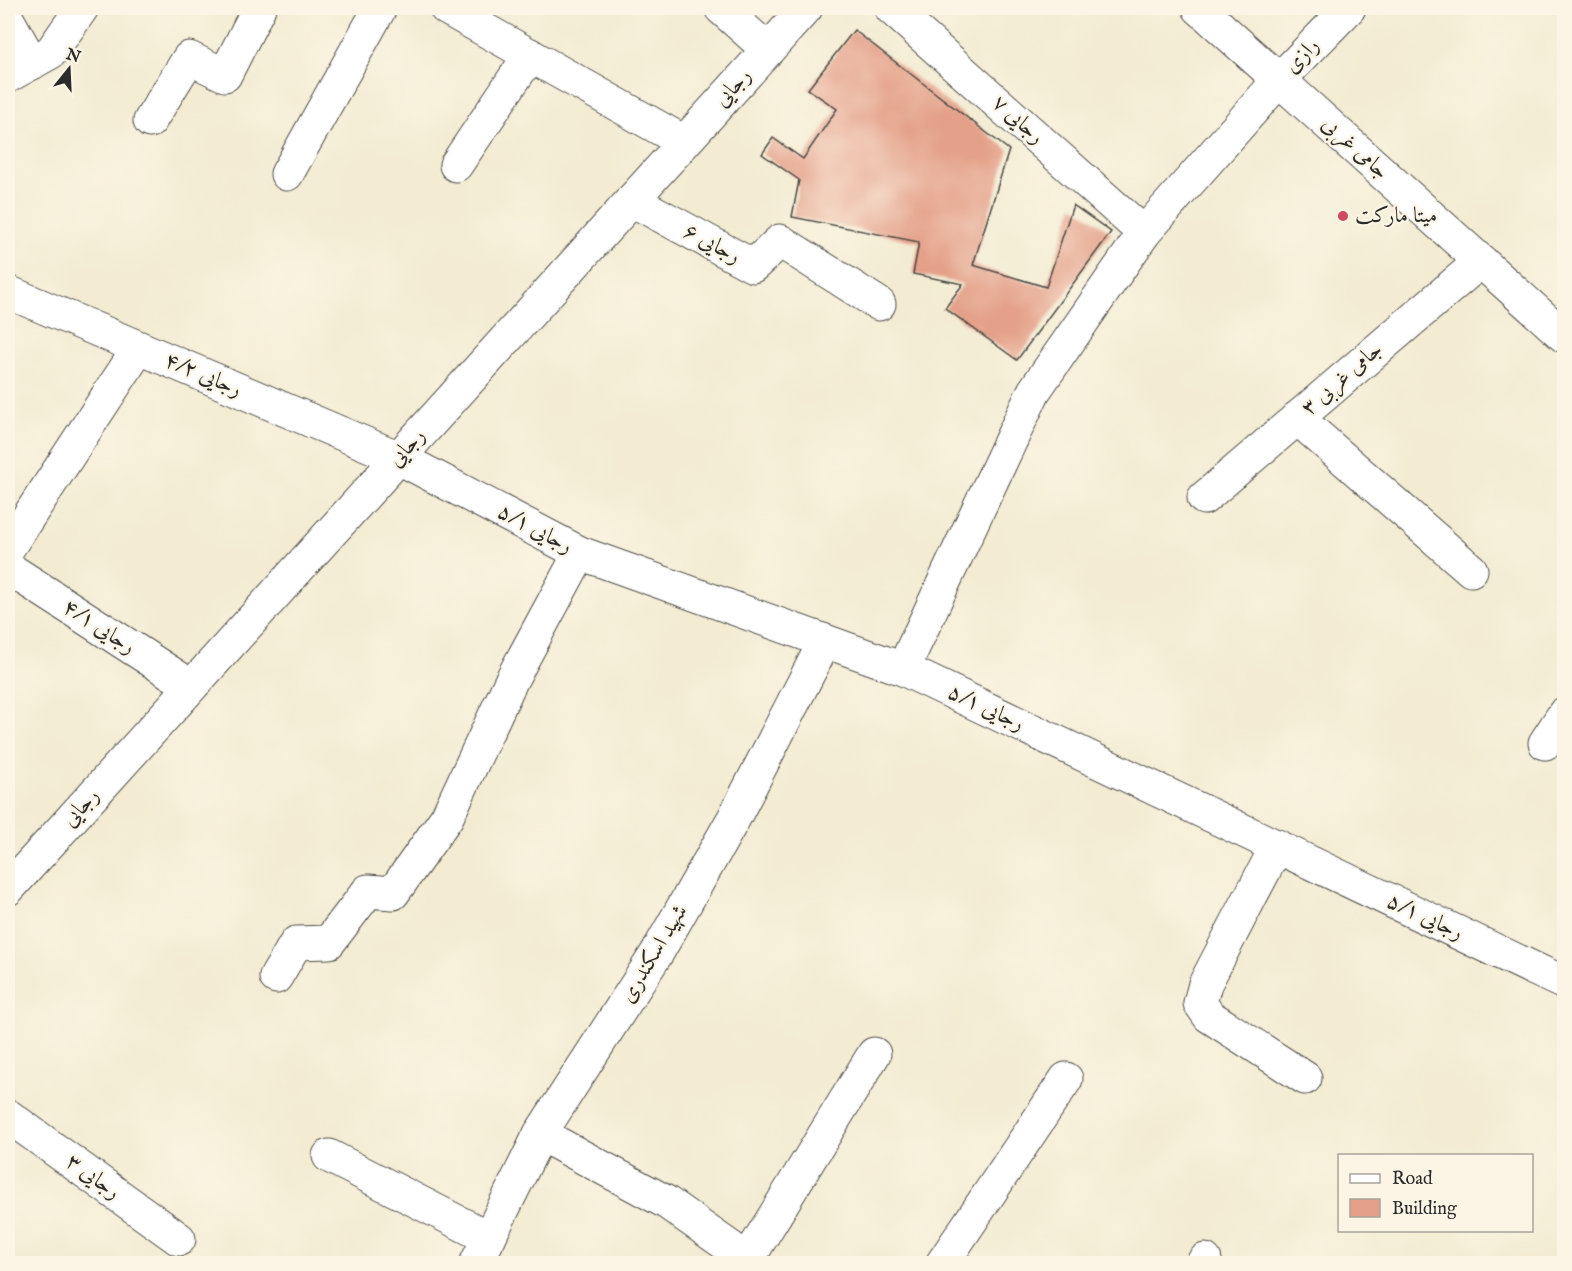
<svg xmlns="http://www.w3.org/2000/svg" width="1572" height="1271" viewBox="0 0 1572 1271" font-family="'IM FELL English',Amiri,serif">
	<rect width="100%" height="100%" fill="#fcf5e5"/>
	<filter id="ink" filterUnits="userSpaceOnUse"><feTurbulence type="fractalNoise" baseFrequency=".0167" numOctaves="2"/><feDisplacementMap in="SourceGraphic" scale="12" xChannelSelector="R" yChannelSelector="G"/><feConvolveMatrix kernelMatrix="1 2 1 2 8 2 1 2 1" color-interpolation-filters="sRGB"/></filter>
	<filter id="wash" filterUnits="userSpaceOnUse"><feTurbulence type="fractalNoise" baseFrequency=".008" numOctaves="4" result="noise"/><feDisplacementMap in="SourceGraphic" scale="24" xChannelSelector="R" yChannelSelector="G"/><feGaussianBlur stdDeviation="1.35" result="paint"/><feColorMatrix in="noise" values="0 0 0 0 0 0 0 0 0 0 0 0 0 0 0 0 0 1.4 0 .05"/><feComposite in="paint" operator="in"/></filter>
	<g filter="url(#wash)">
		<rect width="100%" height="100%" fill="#f3ecd3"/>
		<g id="blocks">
			<path fill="#e4a089" d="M854,30L1009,150L973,265L1046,287L1073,205L1111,232L1017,360L945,308L963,284L913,274L919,242L792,217L799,180L762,154L773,138L803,159L837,109L808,89Z"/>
		</g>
	</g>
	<g filter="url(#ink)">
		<use href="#blocks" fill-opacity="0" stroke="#494844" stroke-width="1.5"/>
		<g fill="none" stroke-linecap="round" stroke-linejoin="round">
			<defs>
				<g id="minor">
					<path d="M446,8L684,142"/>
					<path d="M721,8L768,50"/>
					<path d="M891,8L1144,233"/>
					<path d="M1199,8L1564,336"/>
					<path d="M8,20L32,63"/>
					<path d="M8,76L51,52L82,8"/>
					<path d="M150,121L189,58L225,75L259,8"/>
					<path d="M456,165L530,55"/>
					<path d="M287,174L380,8"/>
					<path d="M632,200L753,266L780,241L879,304"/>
					<path d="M8,292L399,458L580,553L903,669L1564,983"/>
					<path d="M1297,418L1471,570"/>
					<path d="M1204,498L1481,261"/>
					<path d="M8,548L139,348"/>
					<path d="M8,568L191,686"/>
					<path d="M903,669L1034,391L1144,233L1279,80L1349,8"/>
					<path d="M1545,743L1564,714"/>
					<path d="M1277,846L1205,984L1200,1003L1209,1016L1305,1078"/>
					<path d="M276,977L296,943L329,942L368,891L393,893L447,817L512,679L580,553"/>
					<path d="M8,1116L179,1239"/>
					<path d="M540,1134L666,1202L754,1264"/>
					<path d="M329,1156L489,1238"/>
					<path d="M748,1259L874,1054"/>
					<path d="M476,1264L540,1134L657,953L734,818L825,641"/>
					<path d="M942,1264L1066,1079"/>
					<path d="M1202,1264L1205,1260"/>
				</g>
				<path id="major" d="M8,889L806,8"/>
			</defs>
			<use href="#minor" stroke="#494844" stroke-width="35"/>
			<use href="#major" stroke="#494844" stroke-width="35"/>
			<use href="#minor" stroke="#fff" stroke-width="33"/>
			<use href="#major" stroke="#fff" stroke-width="33"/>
		</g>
	</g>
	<circle fill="#d1495b" stroke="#fcf5e5" stroke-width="2" cx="1343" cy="216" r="6"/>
	<g text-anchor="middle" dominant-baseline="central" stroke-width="4.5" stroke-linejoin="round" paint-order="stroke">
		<g font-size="22" fill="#2b2b2b" stroke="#fcf5e5">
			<text transform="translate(1302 56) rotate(-46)">رازی</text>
			<text transform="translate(733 88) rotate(-48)">رجایی</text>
			<text transform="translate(1018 120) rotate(42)">رجایی ۷</text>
			<text transform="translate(1355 148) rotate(42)">جامی غربی</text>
			<text transform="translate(712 244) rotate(28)">رجایی ۶</text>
			<text transform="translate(203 375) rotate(23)">رجایی ۴/۲</text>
			<text transform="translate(1342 379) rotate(-41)">جامی غربی ۳</text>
			<text transform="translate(407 448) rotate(-48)">رجایی</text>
			<text transform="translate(535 529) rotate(28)">رجایی ۵/۱</text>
			<text transform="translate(99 627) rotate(33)">رجایی ۴/۱</text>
			<text transform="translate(986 708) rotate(25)">رجایی ۵/۱</text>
			<text transform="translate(81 808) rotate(-48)">رجایی</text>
			<text transform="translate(1425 917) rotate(25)">رجایی ۵/۱</text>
			<text transform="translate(654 954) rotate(-59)">شهید اسکندری</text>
			<text transform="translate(93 1177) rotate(36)">رجایی ۳</text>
		</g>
		<g font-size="22" fill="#2b2b2b" stroke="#fcf5e5" text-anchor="start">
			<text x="1355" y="216">ميتا ماركت</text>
		</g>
	</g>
	<rect width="1572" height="1271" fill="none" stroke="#fcf5e5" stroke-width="30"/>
	<rect x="1338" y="1154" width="195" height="78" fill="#fcf5e5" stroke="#a8a49b" stroke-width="1.5"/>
	<rect x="1350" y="1174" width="30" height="9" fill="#ffffff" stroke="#a8a49b" stroke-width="1.5"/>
	<text x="1392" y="1184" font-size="18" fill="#2b2b2b">Road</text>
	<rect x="1350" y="1199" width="30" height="18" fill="#e4a089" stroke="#a8a49b" stroke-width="1.5"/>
	<text x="1392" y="1214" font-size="18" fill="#2b2b2b">Building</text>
	<g transform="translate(69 69) rotate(18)" stroke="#fcf5e5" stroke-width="4.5" paint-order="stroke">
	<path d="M0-4.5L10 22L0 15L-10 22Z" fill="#2b2b2b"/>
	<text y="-9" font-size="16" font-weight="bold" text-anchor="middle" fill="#2b2b2b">N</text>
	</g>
</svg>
